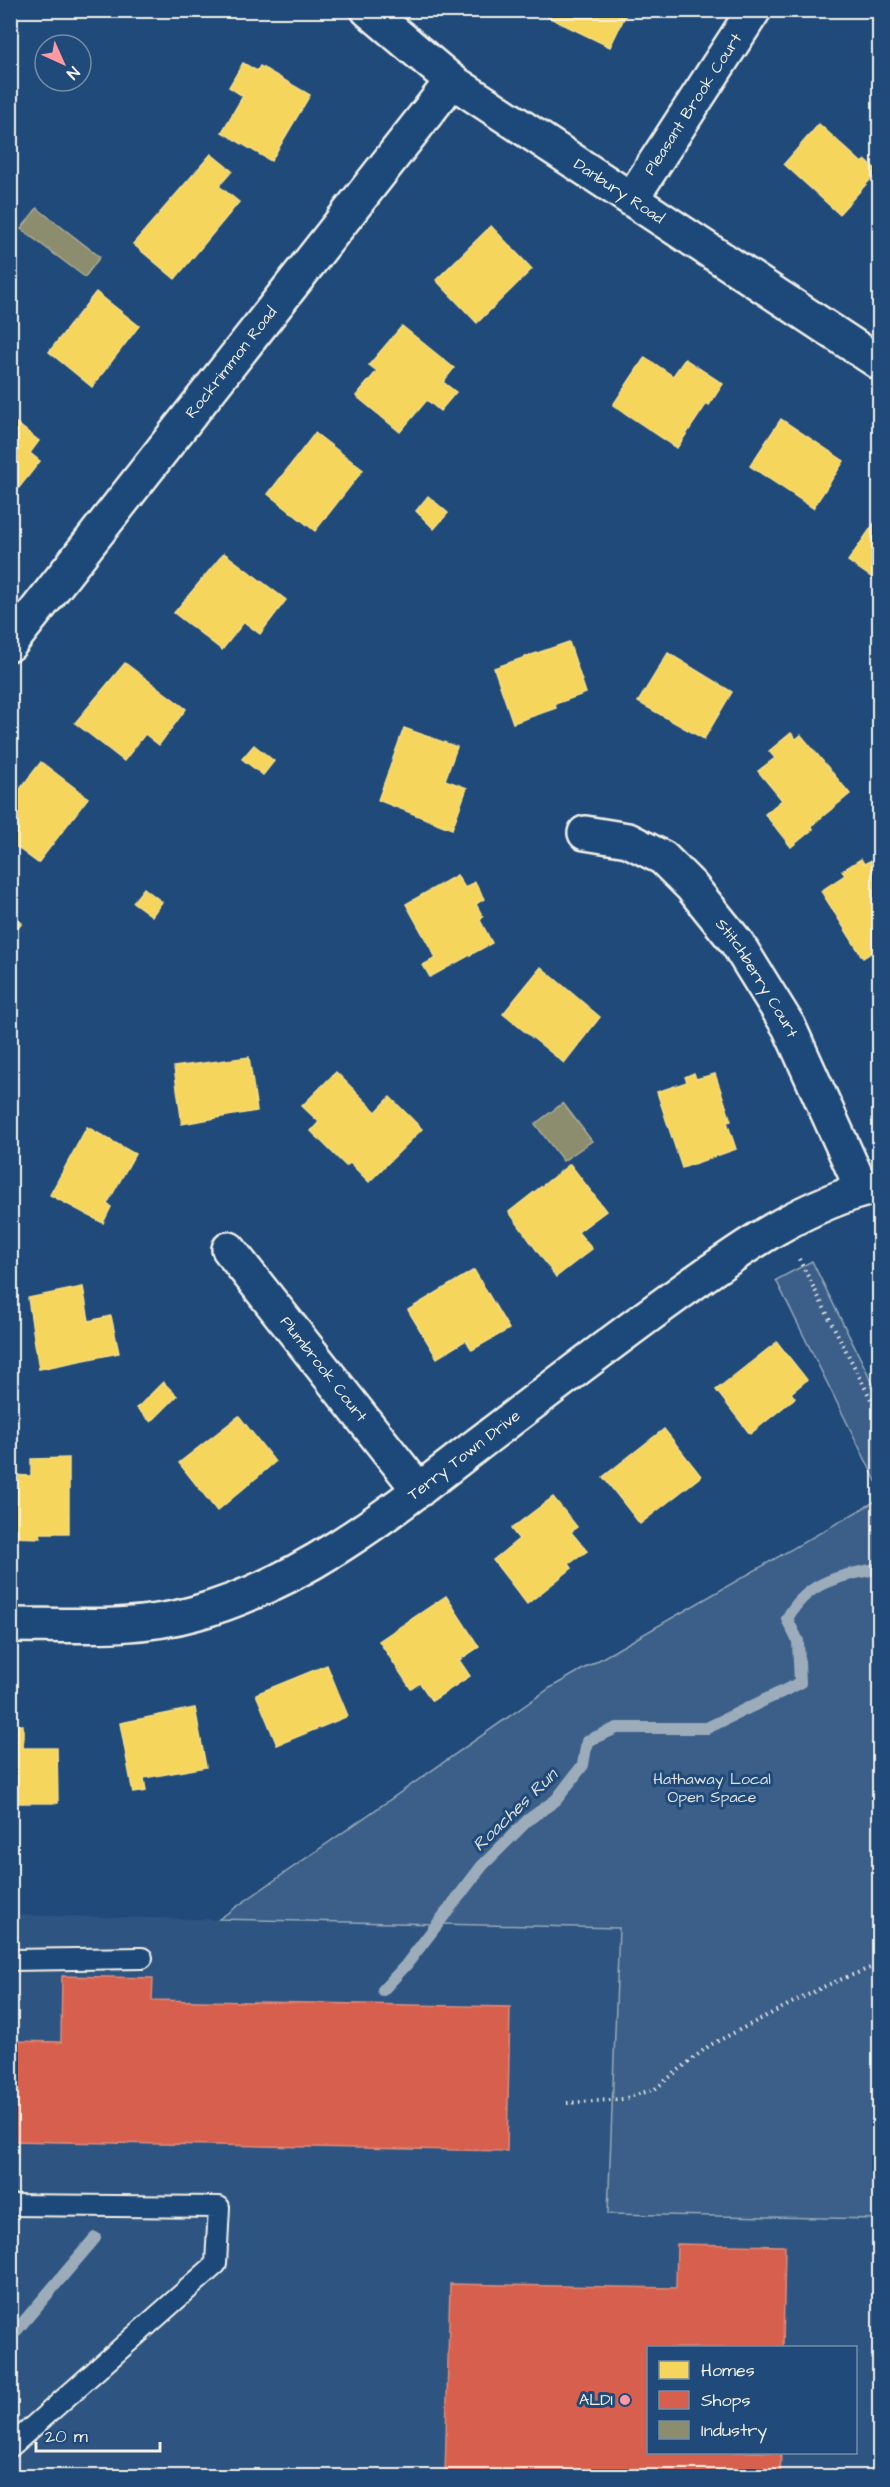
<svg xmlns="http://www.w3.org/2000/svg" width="890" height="2487" viewBox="0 0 890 2487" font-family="'Architects Daughter',sans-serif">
	<rect width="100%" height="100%" fill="#1f4a7a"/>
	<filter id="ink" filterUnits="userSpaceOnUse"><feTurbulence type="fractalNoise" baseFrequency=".0167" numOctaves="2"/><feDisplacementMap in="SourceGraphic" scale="12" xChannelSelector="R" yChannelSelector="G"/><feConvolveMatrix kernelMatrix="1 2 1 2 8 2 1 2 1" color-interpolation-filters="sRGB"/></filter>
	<g filter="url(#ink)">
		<path fill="#2d5581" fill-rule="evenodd" d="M11,1915L619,1928L608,2214L879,2219V2476H11ZM648,2348H856V2452H648Z"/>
		<g fill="#3a5f88" stroke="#97a8b8" stroke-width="1.5">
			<path d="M812,1261L879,1396V1487L776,1280Z"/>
			<path d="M879,1499V2219L608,2214L619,1928L219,1919L550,1688Z"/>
		</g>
		<g fill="#f6d55c" stroke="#f5dd86" stroke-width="1.5">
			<path d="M541,10H628L610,47L540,13Z"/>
			<path d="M243,63L257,71L260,66L310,95L271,161L222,132L243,96L229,87Z"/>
			<path d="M819,124L862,163L865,160L878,171L839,214L784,164Z"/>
			<path d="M211,154L232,171L219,186L239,202L175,279L133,244Z"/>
			<path d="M491,226L532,269L477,323L436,280Z"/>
			<path d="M96,292L139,326L92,387L49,352Z"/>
			<path d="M402,326L454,368L443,382L456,392L440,411L427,400L400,432L356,396L377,371L369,365Z"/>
			<path d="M645,357L673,376L685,359L723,384L709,405L707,403L677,448L613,405Z"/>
			<path d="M10,418L39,441L30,453L40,461L10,499Z"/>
			<path d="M781,419L844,461L813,508L750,466Z"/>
			<path d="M315,433L363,470L315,531L268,494Z"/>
			<path d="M428,496L448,513L434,529L416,511Z"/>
			<path d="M880,515V583L848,561Z"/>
			<path d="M224,553L286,600L260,634L244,622L222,650L174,613Z"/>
			<path d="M569,642L586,693L555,704L556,708L513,723L494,668Z"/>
			<path d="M668,653L732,692L704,739L638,702Z"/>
			<path d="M125,663L186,709L159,745L145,734L124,761L75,723Z"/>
			<path d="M404,728L457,747L445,780L467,788L452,829L378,800Z"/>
			<path d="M791,733L796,739L801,735L850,794L811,826L813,829L791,847L765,814L782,800L758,771L775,758L769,751Z"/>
			<path d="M254,745L274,761L263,775L242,759Z"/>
			<path d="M41,762L88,798L38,863L10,842V802Z"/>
			<path d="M861,859L864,864L872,860L877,867L880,866V947L863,958L821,891L845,875L842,871Z"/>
			<path d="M457,875L465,888L475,882L484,899L476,904L483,917L480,920L492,943L430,977L423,965L436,958L406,904Z"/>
			<path d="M144,888L162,902L152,916L133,902Z"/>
			<path d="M10,913L22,923L10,938Z"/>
			<path d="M541,967L600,1017L564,1063L503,1014Z"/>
			<path d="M249,1057L257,1111L182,1124L174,1067Z"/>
			<path d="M336,1072L376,1112L390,1097L422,1129L369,1182L350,1163L346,1166L311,1131L319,1122L302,1106Z"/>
			<path d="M694,1073L696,1079L715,1074L731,1121L727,1122L736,1149L682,1168L657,1092L687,1082L685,1077Z"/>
			<path d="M87,1127L135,1154L107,1204L111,1207L103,1223L50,1195Z"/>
			<path d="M570,1164L606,1211L578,1232L592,1249L556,1277L509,1212Z"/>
			<path d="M474,1270L509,1329L472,1350L466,1340L437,1358L408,1310Z"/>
			<path d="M83,1287L89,1321L111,1316L119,1353L39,1369L28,1298Z"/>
			<path d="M777,1342L807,1380L791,1393L795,1398L750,1434L716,1390Z"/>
			<path d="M163,1382L177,1396L151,1422L137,1408Z"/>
			<path d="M239,1416L275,1462L217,1511L179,1463Z"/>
			<path d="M664,1429L701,1476L640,1524L603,1477Z"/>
			<path d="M69,1458V1533H40L41,1538L10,1537V1475L31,1476V1459Z"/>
			<path d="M553,1497L577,1527L571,1532L587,1551L569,1564L572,1568L527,1604L493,1560L519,1539L511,1529Z"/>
			<path d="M446,1596L479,1647L459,1660L470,1676L432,1701L420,1683L411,1689L379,1641Z"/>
			<path d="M327,1665L348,1716L277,1745L256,1694Z"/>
			<path d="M195,1708L206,1767L144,1778L146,1791L133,1793L120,1723Z"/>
			<path d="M10,1725H23V1748H57L58,1803H10Z"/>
		</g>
		<g fill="#d6604d" stroke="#df8c7c" stroke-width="1.5">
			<path d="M62,1976L153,1978L152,2000L510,2007L507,2151L10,2141V2041L61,2042Z"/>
			<path d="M677,2244L785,2246L783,2348H648V2452H781L780,2476H445L450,2284L676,2288Z"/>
		</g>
		<g fill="#8c8c6e" stroke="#abaa93" stroke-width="1.5">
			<path d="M37,208L100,257L85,277L21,229Z"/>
			<path d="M563,1103L592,1141L563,1161L535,1124Z"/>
		</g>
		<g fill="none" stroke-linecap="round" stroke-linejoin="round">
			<g stroke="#9cacbb" stroke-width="12">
				<path d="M383,1990L406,1965L482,1866L528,1820L556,1800L583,1765L587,1741L617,1728H707L800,1683L798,1641L787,1619C807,1581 840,1576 880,1568"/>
				<path d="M10,2338L95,2238"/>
			</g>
			<defs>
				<g id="service">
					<path d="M10,1960L142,1958"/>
					<path d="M10,2205L219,2207L216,2264L10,2447"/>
				</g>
				<g id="minor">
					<path id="s1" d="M368,10L452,81L880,363"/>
					<path id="s2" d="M632,198L754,10"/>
					<path id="s3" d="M10,644L452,81"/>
					<path id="s4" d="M585,833L628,840L663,858L691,886L737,943L789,1027L862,1189"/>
					<path id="s5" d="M229,1249L419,1490"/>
					<path id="s6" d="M10,1625C71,1625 136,1630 195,1613C302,1583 387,1515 473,1448C540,1397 606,1346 674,1297C735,1253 804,1202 880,1186"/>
				</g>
			</defs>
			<use href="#service" stroke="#f4f1e8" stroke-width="24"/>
			<use href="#minor" stroke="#f4f1e8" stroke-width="38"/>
			<g stroke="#f4f1e8" stroke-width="4" stroke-dasharray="1.5 4.5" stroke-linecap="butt">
				<path d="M799,1259L880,1417"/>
				<path d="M567,2103L623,2099L655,2089L710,2045L827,1985L880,1964"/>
			</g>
			<use href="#service" stroke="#1f4a7a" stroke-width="20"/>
			<use href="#minor" stroke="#1f4a7a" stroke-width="33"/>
		</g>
	</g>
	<circle fill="#ff9aa2" stroke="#1f4a7a" stroke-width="2" cx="625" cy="2400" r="6"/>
	<g text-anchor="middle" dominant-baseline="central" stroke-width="6" stroke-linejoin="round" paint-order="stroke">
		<g font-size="16" fill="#f4f1e8" stroke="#1f4a7a">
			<text stroke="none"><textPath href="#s2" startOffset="112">Pleasant Brook Court</textPath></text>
			<text stroke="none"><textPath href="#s1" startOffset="310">Danbury Road</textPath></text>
			<text stroke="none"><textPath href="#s3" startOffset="358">Rockrimmon Road</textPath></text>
			<text stroke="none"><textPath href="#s4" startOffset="236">Stitchberry Court</textPath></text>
			<text stroke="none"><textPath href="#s5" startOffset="153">Plumbrook Court</textPath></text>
			<text stroke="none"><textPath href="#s6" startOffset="500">Terry Town Drive</textPath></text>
		</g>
		<g font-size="16" fill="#e1e2de" stroke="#1f4a7a">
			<text x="712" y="1779">Hathaway Local<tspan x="712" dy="18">Open Space</tspan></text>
		</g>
		<g font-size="16" fill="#f4f1e8" stroke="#1f4a7a" text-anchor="end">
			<text x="613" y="2400">ALDI</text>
		</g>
		<g font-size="18" font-style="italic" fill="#dee0dd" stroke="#1f4a7a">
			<text transform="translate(515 1810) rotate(-44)">Roaches Run</text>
		</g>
	</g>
	<rect width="890" height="2487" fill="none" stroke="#1f4a7a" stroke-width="36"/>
	<rect x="18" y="18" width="854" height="2451" fill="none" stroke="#f4f1e8" stroke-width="2" filter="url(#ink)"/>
	<rect x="647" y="2346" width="210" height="108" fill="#1f4a7a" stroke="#748da6" stroke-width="1.5"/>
	<rect x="659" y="2361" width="30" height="18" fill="#f6d55c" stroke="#748da6" stroke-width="1.5"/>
	<text x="701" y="2376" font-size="18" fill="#f4f1e8">Homes</text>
	<rect x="659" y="2391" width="30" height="18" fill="#d6604d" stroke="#748da6" stroke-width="1.5"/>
	<text x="701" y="2406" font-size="18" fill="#f4f1e8">Shops</text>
	<rect x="659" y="2421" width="30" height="18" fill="#8c8c6e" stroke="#748da6" stroke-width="1.5"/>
	<text x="701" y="2436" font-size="18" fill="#f4f1e8">Industry</text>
	<g transform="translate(63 63) rotate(135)"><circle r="28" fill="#1f4a7a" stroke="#748da6" stroke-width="1.5"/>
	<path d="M0-4.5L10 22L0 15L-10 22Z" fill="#ff9aa2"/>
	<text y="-9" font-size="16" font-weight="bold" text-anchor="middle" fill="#f4f1e8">N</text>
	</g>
	<path d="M36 2442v9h124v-9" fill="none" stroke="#f4f1e8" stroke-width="3"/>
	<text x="45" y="2442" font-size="18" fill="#f4f1e8" stroke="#1f4a7a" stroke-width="4.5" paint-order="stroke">20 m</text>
</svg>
